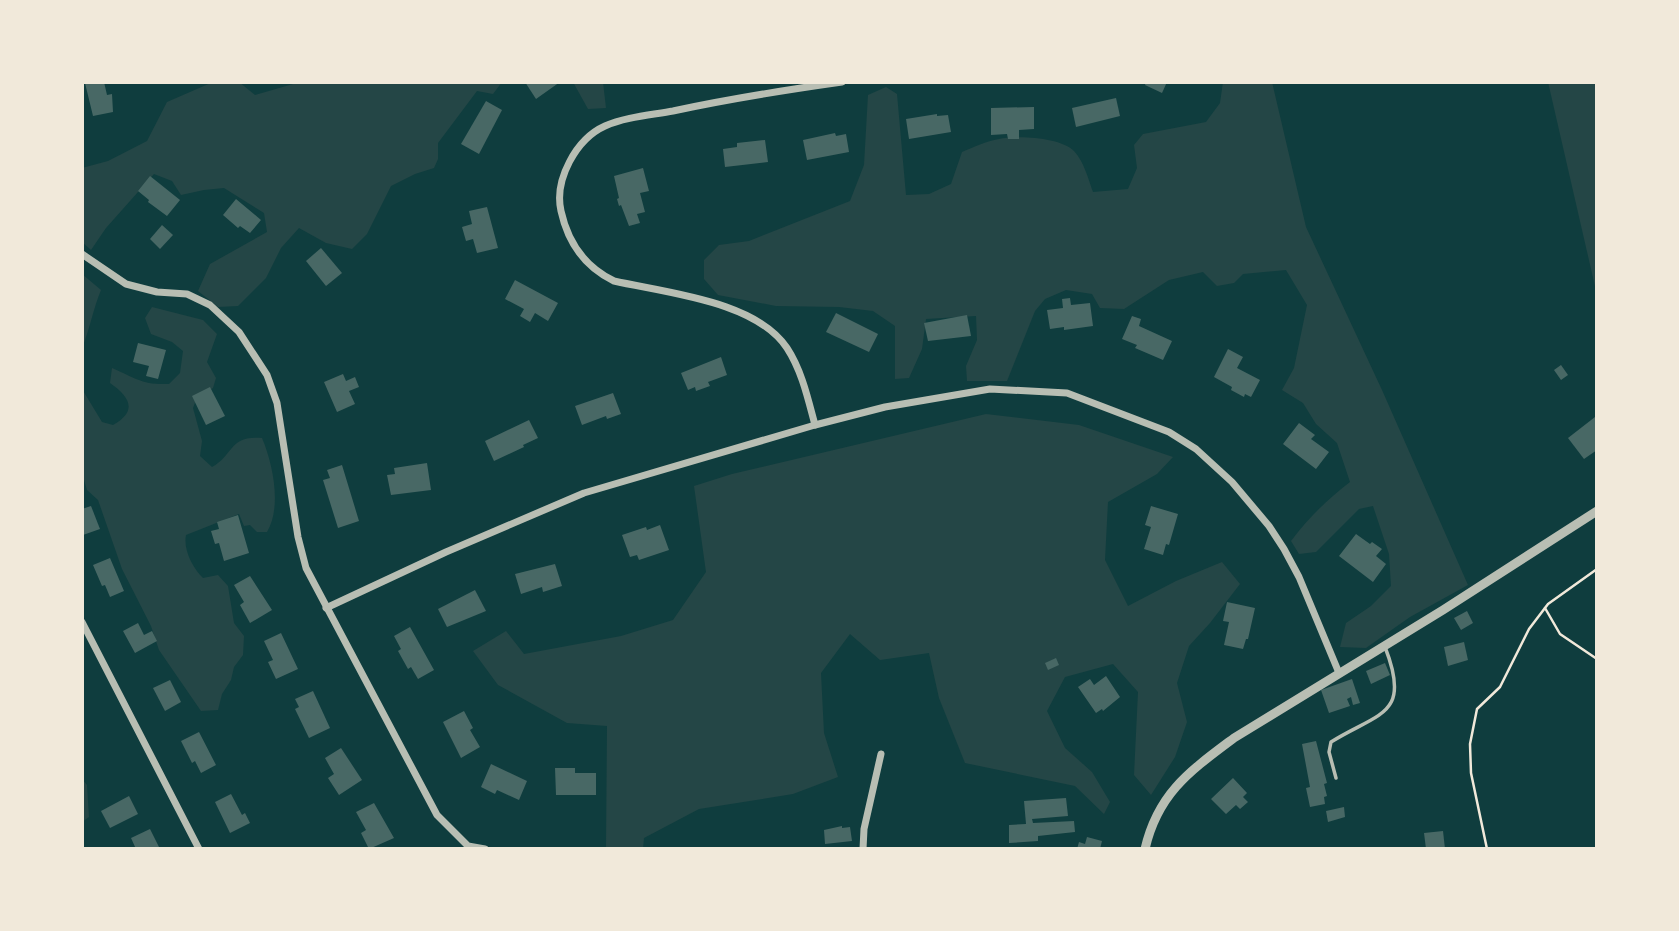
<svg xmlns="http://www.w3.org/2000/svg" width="1679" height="931" viewBox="0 0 1679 931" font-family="'Public Sans',sans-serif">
	<rect width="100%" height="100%" fill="#0f3d3e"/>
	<g fill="#244646">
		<path d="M213,82H239L255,95L300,82H502L493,94L477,91L438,143V159L434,168L415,174L391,186L367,234L352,249L326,243L299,228L281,248L266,278L238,306L218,307L198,291L210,264L267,232L264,213L224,188L204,190L181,195L172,181L154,174L106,228L91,250L82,242V168L108,161L147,141L167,102Z"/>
		<path d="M573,82H603L606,108L588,109Z"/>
		<path d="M1223,82H1272L1306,227L1382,390L1468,585L1410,617L1366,648L1340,647L1346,623L1371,606L1391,586L1389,554L1373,506L1359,509L1316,552L1299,554L1291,541C1308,518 1327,500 1350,482L1337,443L1316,424L1303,403L1282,390L1294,368L1307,305L1286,270L1243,274L1234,283L1217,286L1203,272L1169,280L1124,309L1100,308L1092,294L1066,290L1045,299L1035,311L1007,381H967L966,366L977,340L976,316L926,319L922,349L909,378L895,379V326L873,311L839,307L776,306L718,295L704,279V260L719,245L749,241L850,201L864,165L868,95L886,87L897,94L906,195L929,194L951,184L962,152C974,147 986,141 999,139C1017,135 1060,137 1074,151C1084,162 1088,178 1093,192L1128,189L1137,168L1134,145L1143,134L1206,122L1220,103Z"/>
		<path d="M1548,82H1597V295Z"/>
		<path d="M82,274L101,290C93,309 90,329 82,348Z"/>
		<path d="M152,307L203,320L217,334L207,362L216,378L213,388L196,400L193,408L202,441L200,456L212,467C234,455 229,435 262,438C273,464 282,507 267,532H257L250,525L244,526L239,514L186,535C183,550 193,568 203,578L218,575L228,586L234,623L244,636L243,655L234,667L231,680L222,694L218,710L201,711L159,650L151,626L122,569L98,500L87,490L82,473V389L102,422L113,425C138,411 130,397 110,383L112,368C136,378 141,385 169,384L180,373L183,351L172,342L151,334L145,318Z"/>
		<path d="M986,414L1079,425L1173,457L1157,474L1108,502L1105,560L1128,606L1176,581L1222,562L1240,584L1210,623L1189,646L1177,683L1187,722L1175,757L1151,795L1134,775L1138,692L1113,664L1065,677L1047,711L1065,748L1092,772L1110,802L1104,814L1075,786L965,763L939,698L929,653L880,660L850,634L821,673L824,733L838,777L793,794L699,809L644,838L643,849H606L607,726L567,723L498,685L473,651L506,631L524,654L621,636L673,620L706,572L694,486L732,474Z"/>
		<path d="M82,779L87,785L89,817L82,822Z"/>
	</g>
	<g fill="#486865">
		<path d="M104,82L107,95L112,94L113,112L93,116L85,83Z"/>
		<path d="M525,82H560L536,99Z"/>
		<path d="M1146,82H1167L1162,93L1145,85Z"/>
		<path d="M1116,98L1120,116L1076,127L1072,108Z"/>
		<path d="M486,101L502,110L479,154L461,144Z"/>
		<path d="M1034,107V129L1019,130V139H1008L1007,134L991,135V108Z"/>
		<path d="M937,114V116L948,115L951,132L909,139L906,119Z"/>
		<path d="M835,133L836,136L846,134L849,152L807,160L803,140Z"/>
		<path d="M765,140L768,162L725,167L723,149L737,147V143Z"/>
		<path d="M643,168L649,191L640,193L645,212L637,214L640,223L629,226L621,205L619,206L617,199L619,198L614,176Z"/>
		<path d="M150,176L180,200L167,216L148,202L149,200L138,191Z"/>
		<path d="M236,199L261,220L250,233L240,226L238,228L223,215Z"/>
		<path d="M487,207L498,248L477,253L473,239L466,241L462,227L472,224L469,211Z"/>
		<path d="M162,225L173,235L160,249L150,239Z"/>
		<path d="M321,248L342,273L326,286L306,261Z"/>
		<path d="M515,280L558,303L548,321L535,313L530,322L520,316L524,309L505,299Z"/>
		<path d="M1070,298L1071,305L1090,303L1093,326L1064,330V327L1050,329L1047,310L1063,308L1062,299Z"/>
		<path d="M836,313L878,334L869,352L826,332Z"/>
		<path d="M967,315L971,336L928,341L924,323Z"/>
		<path d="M1132,316L1141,319L1139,326L1172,341L1163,360L1135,348L1137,345L1122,339Z"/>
		<path d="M138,343L166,350L158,379L146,376L149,366L133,362Z"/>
		<path d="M1228,349L1243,357L1237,368L1260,380L1251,397L1245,394L1244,397L1231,390L1232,387L1214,377Z"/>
		<path d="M721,357L727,375L708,382L710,386L696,391L695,387L688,390L681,373Z"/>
		<path d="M1561,365L1568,375L1561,380L1554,370Z"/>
		<path d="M343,374L346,381L355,377L359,387L349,391L355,404L337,412L324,382Z"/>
		<path d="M210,387L225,416L206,425L192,396Z"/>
		<path d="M613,393L621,414L607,419L606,416L582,425L575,406Z"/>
		<path d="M1595,417L1597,450L1584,459L1568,438Z"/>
		<path d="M529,420L538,438L523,445L524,447L494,461L485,441Z"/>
		<path d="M1299,423L1315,435L1311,439L1329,452L1316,469L1283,444Z"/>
		<path d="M427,463L431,490L391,495L387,475L395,474L394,468Z"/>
		<path d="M342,465L359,521L338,528L323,480L330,478L327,470Z"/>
		<path d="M91,506L100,529L83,535L82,509Z"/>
		<path d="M1151,506L1178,514L1169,545L1166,544L1163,555L1144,549L1151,527L1145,525Z"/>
		<path d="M238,515L249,553L224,561L219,543L215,544L211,531L219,529L217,522Z"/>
		<path d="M660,525L669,550L639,560L637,555L630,557L622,535L646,527L647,530Z"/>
		<path d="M1356,534L1370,544L1372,542L1382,549L1376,556L1386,564L1373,582L1339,556Z"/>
		<path d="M110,558L124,591L110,597L105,585L102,586L93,565Z"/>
		<path d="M555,564L562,586L543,592L542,587L521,594L515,574Z"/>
		<path d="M250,576L272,610L250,623L240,605L244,602L234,585Z"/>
		<path d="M475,590L486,611L447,627L438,609Z"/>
		<path d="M1227,602L1255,608L1248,639H1246L1243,649L1224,645L1229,622L1223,621Z"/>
		<path d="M1467,611L1473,623L1461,630L1454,618Z"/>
		<path d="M138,623L144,635L152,631L157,641L135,653L123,631Z"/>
		<path d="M410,627L434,670L418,679L411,667L408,669L398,651L401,649L394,636Z"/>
		<path d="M281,633L298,669L276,679L268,662L273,660L264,641Z"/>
		<path d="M1464,642L1468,660L1448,666L1444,647Z"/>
		<path d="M1056,658L1059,665L1048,670L1045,663Z"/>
		<path d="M1385,663L1390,675L1371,684L1366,671Z"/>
		<path d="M1106,676L1120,697L1103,711L1102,709L1096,713L1078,687L1090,679L1094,685Z"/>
		<path d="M1352,679L1360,703L1353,705L1351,697L1347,699L1350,706L1329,713L1321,690Z"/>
		<path d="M170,680L181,702L165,711L153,688Z"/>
		<path d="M313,691L330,728L309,738L295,709L299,707L295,699Z"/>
		<path d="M464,711L473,728L470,730L480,747L461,758L443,722Z"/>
		<path d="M199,732L216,765L201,773L195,761L192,763L181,741Z"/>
		<path d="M1316,741L1327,783L1324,784L1327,796L1324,797L1325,804L1310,807L1306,788L1310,787L1302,744Z"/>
		<path d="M341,748L362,780L339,795L328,778L334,774L325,758Z"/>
		<path d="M491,764L527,781L519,800L497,790L495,794L481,787Z"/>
		<path d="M555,768H575V773H596V795H556Z"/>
		<path d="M1233,778L1247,793L1243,797L1248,802L1240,809L1236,805L1226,814L1211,799Z"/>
		<path d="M231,794L242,815L245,813L250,823L230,833L215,802Z"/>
		<path d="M129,796L138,814L110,828L101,811Z"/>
		<path d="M1066,798L1068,816L1032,819L1033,823L1074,821L1075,832L1038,836V841L1009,843V825L1026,824L1024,801Z"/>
		<path d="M374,803L394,838L369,849L361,833L366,830L356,812Z"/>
		<path d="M1344,807L1345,817L1328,822L1326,811Z"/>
		<path d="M842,826V828L850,827L852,841L825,844L824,830Z"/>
		<path d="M150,829L160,849H136L131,838Z"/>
		<path d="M1443,831L1445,849H1426L1424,833Z"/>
		<path d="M1087,837L1102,841L1100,849H1077L1079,842L1085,844Z"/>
	</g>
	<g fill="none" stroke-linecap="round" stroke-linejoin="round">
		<g stroke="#f1e9da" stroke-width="2.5">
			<path d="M1545,608L1560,634L1597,659"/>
			<path d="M1487,849L1471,773L1470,744L1477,709L1500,687L1529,629L1548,604L1597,569"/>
		</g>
		<path stroke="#b8beb3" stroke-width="3.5" d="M1336,778L1329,752L1331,742C1379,712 1412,716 1385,647"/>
		<g stroke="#b8beb3" stroke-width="7">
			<path d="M82,254L126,284L157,292L187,294L210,305L239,332L267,375L277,403L298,537L306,568L437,815L468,846L485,849"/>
			<path d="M815,425C808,399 802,371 787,348C756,301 667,293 614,281C585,267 568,243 561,211C554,180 576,139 605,126C625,117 651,115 673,111C729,99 785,90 842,82"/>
			<path d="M326,608L446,552L584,493L815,425L885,407L990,389L1067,393L1169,432L1196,449L1232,482L1269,526L1284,549L1299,577L1339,673"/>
			<path d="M82,622L199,849"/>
			<path d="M863,849L864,829L881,754"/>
		</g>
		<path stroke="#b8beb3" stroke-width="9" d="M1145,849C1158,793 1190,771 1234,738L1443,610L1597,511"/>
	</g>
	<rect width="1679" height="931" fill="none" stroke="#f1e9da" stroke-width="168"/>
</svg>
